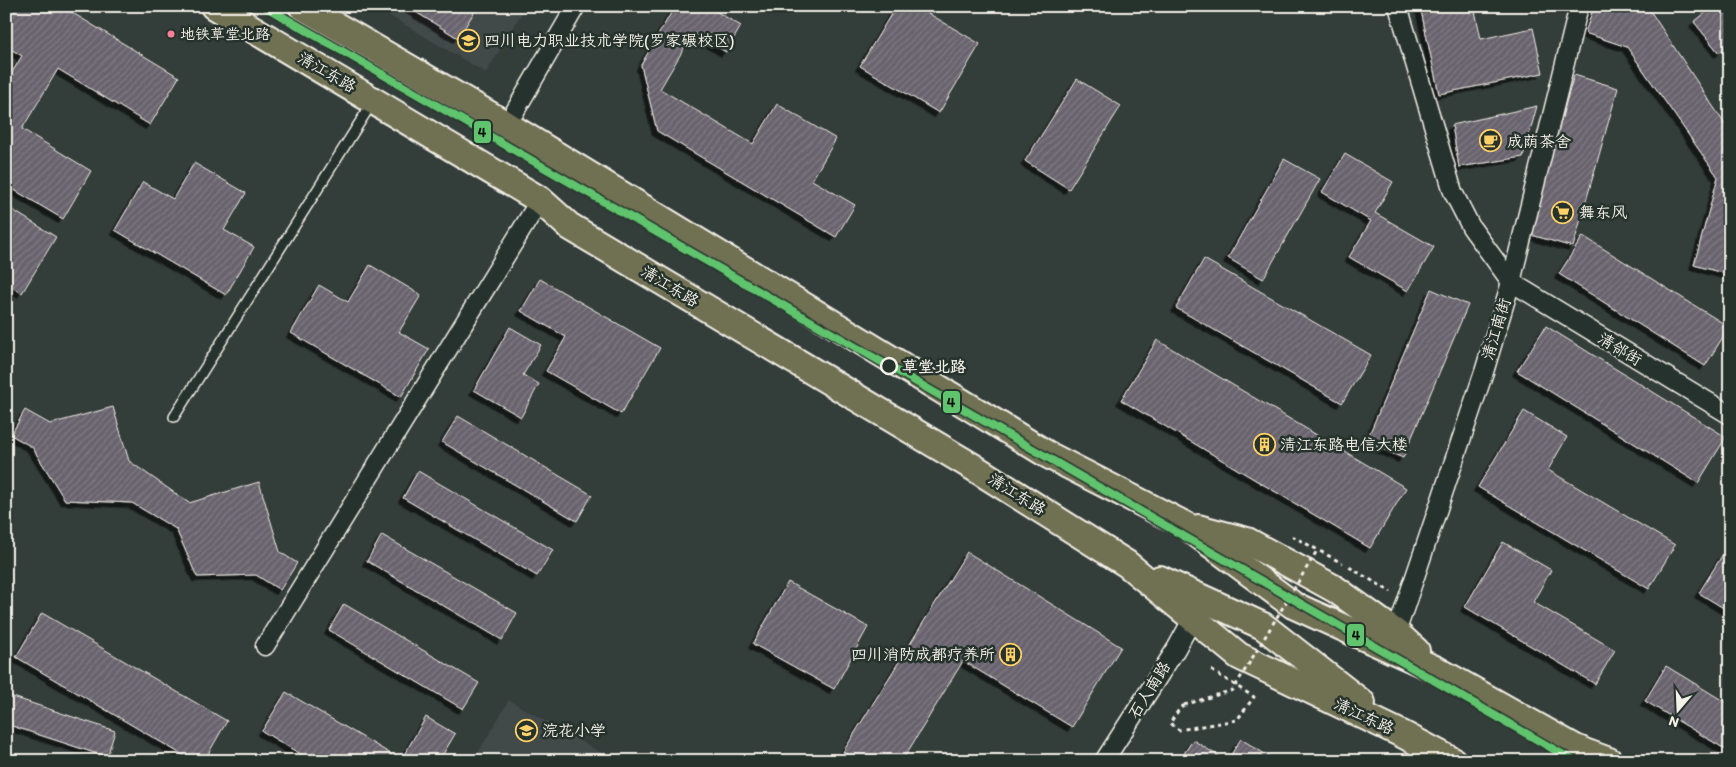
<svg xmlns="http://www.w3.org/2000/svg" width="1736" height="767" viewBox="0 0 1736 767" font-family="Itim,'LXGW WenKai TC',sans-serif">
	<defs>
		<pattern id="building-hatch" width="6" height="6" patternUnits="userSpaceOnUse" patternTransform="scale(1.25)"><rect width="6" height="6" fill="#69636e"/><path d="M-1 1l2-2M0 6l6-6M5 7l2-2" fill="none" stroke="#7f7a83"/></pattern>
		<filter id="shadow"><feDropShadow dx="-4.5" dy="4.5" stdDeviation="0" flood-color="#0009"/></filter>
	</defs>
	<rect width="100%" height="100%" fill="#333d3a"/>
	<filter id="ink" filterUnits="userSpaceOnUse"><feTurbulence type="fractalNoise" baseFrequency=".02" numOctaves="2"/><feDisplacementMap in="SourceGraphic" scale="10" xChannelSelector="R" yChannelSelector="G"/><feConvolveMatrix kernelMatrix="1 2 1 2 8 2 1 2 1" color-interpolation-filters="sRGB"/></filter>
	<g filter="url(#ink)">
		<g fill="#43484a">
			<path d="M373,6H526L486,73Z"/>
			<path d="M509,700L615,761H473Z"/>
		</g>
		<g fill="url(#building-hatch)" stroke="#f4f1e8" filter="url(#shadow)">
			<path d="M17,6H61L179,77L150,125L58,69L22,129L91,171L63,219L6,185V82L22,56L6,46V23Z"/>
			<path d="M406,6H478L458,38Z"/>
			<path d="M675,6H707L741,26L726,52L693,33L660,89L753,144L777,104L836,139L812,180L855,205L836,237L657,131L641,65Z"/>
			<path d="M896,6H916L980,44L939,113L860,66Z"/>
			<path d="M1420,6H1474L1481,39L1533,28L1543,73L1439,94Z"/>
			<path d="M1594,6H1647L1730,132V275L1694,265L1718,177L1627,47L1585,33Z"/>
			<path d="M1714,6H1730V44L1719,53L1694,22Z"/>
			<path d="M1574,75L1618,88L1573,247L1528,234Z"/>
			<path d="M1077,79L1121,106L1069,189L1025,161Z"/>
			<path d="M1537,106L1523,157L1459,167L1452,125Z"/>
			<path d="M1345,154L1393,182L1375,213L1434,247L1408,291L1349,257L1371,221L1322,192Z"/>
			<path d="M1284,159L1320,179L1263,279L1228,258Z"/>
			<path d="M194,163L246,193L224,230L254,247L226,295L115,230L143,182L173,199Z"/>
			<path d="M6,206L56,237L22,293L6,284Z"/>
			<path d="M1583,236L1729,327L1705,366L1559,274Z"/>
			<path d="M1204,259L1371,355L1342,403L1176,308Z"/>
			<path d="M370,265L421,295L399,332L429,349L401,397L291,333L319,285L348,302Z"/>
			<path d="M540,279L660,348L621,414L546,371L566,337L521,311Z"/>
			<path d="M1431,289L1468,305L1403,458L1366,442Z"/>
			<path d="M1546,326L1726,437L1698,483L1517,371Z"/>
			<path d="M510,327L541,345L523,375L539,384L521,417L474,390Z"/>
			<path d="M1157,340L1406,488L1370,548L1121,400Z"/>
			<path d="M113,407L129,461L189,503L259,482L280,552L297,563L280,590L256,575L197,577L176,529L132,503L65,500L32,447L11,435L25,410L50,424Z"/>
			<path d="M1524,411L1567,437L1548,470L1675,545L1649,589L1478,487Z"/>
			<path d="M458,416L592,495L577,521L442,442Z"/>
			<path d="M418,471L553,550L537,576L403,498Z"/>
			<path d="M382,535L517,613L502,640L367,561Z"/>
			<path d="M1503,542L1551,570L1533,602L1615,650L1595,684L1465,607Z"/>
			<path d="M967,552L1121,647L1072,727L963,661L902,761H857L843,752Z"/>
			<path d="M1723,554L1730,558V612L1699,593Z"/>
			<path d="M788,582L868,627L834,689L753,644Z"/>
			<path d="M344,604L479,683L463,709L329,630Z"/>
			<path d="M42,613L227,721L204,761H193L16,657Z"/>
			<path d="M1666,666L1730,705V752L1645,701Z"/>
			<path d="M286,692L401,760L426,717L455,734L439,761H312L262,731Z"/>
			<path d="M7,695L115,731L107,757L6,724Z"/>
			<path d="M1241,739L1276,761H1227Z"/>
			<path d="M1193,740L1226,761H1179Z"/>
		</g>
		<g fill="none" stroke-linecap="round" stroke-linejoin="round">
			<defs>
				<path id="service" d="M174,417L372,103"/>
				<g id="minor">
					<path d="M1579,6L1511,282L1730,415"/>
					<path d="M507,125L576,6"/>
					<path d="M1396,633L1484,372L1511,282L1471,227L1453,192L1398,6"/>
					<path d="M265,646L540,200"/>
					<path d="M1104,761L1176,649L1193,618"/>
				</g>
				<g id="primary">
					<path d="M214,6L540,200L569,226L973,467L1127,564L1239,656L1402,734L1453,761"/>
					<path d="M302,6L507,125L1050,456L1185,525L1293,605L1437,670L1579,750L1609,761"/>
					<path d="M1198,528L1247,541L1335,589L1396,633L1416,651"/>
					<path d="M1160,579L1263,626L1362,703"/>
				</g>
				<path id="trunk" d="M1579,750L1591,761"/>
			</defs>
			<use href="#service" stroke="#f4f1e8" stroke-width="12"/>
			<use href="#minor" stroke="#f4f1e8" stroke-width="21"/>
			<use href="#primary" stroke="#f4f1e8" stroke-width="30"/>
			<use href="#trunk" stroke="#f4f1e8" stroke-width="31"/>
			<g stroke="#f4f1e8" stroke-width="3" stroke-dasharray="4 4" stroke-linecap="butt">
				<path d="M1292,536L1342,563"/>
				<path d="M1349,567L1391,592"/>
				<path d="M1184,705L1178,711L1170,723L1179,730L1237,720L1254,697L1211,670"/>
			</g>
			<use href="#service" stroke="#26332d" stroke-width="9"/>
			<use href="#minor" stroke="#26332d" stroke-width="18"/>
			<use href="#primary" stroke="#706f52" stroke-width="26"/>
			<use href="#trunk" stroke="#706f52" stroke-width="28"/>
			<path stroke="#f4f1e8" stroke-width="3" stroke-dasharray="4 4" stroke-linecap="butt" d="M1184,705L1233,690L1318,549"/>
			<defs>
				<path id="metro-1" d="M264,6L1574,761"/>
			</defs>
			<use href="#metro-1" stroke="#26332d" stroke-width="11"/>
			<use href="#metro-1" stroke="#5fc46d" stroke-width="8"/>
		</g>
	</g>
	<defs>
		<symbol id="university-ring" viewBox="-11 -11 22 22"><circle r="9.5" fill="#26332d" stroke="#ffd166" stroke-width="1.5"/><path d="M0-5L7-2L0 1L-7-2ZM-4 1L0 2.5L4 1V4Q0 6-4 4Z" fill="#ffd166"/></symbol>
		<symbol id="cafe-ring" viewBox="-11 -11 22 22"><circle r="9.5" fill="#26332d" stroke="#ffd166" stroke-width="1.5"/><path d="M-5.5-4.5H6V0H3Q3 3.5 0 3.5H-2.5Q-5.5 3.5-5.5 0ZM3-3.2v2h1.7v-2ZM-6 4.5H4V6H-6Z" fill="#ffd166"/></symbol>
		<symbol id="supermarket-ring" viewBox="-11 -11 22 22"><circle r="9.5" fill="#26332d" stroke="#ffd166" stroke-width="1.5"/><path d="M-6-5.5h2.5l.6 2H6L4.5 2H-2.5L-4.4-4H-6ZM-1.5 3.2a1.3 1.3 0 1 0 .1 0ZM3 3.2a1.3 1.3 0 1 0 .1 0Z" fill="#ffd166"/></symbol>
		<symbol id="building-ring" viewBox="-11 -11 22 22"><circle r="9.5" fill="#26332d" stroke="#ffd166" stroke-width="1.5"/><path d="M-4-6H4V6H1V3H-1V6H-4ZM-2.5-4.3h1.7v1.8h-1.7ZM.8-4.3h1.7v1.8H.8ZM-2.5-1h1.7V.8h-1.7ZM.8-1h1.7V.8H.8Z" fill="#ffd166"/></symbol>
		<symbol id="school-ring" viewBox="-11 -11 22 22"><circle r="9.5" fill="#26332d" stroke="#ffd166" stroke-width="1.5"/><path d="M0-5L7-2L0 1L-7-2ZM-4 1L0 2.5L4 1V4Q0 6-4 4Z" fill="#ffd166"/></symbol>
	</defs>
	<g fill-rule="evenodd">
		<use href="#university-ring" x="456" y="28" width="25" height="25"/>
		<use href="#cafe-ring" x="1478" y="128" width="25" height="25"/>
		<use href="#supermarket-ring" x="1550" y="200" width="25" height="25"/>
		<use href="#building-ring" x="1252" y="432" width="25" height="25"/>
		<use href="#building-ring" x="998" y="642" width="25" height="25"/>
		<use href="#school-ring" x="514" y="718" width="25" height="25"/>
	</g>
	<circle fill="#ff8098" stroke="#26332d" stroke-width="2" cx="171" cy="34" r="4.5"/>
	<circle fill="#26332d" stroke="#f4f1e8" stroke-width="2.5" cx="889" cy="366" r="8"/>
	<g text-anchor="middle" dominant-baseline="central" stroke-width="5" stroke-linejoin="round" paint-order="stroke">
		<g font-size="15" fill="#f4f1e8" stroke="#26332d" text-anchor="start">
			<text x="180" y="34">地铁草堂北路</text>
		</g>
		<g font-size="16" fill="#f4f1e8" stroke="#26332d" text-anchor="start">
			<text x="484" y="40">四川电力职业技术学院(罗家碾校区)</text>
			<text x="1507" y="141">成荫茶舍</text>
			<text x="1579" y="212">舞东风</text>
			<text x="1280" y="444">清江东路电信大楼</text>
			<text x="995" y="654" text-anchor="end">四川消防成都疗养所</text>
			<text x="542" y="730">浣花小学</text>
		</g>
		<g font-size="16" fill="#f4f1e8" stroke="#26332d">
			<text transform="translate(327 72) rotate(30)">清江东路</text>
			<text transform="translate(670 286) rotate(31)">清江东路</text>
			<text transform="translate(1496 329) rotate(-73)">清江南街</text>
			<text transform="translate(1620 349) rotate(31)">清邻街</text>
			<text transform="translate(1017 494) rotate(32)">清江东路</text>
			<text transform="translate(1149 690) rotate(-58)">石人南路</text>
			<text transform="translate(1364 716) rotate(25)">清江东路</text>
		</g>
		<g font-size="16" font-weight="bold" fill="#f4f1e8" stroke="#26332d" text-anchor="start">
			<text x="902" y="366">草堂北路</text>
		</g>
	</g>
	<g stroke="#26332d" stroke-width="2">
		<rect x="473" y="120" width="19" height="24" rx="5" fill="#5fc46d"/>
		<rect x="942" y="390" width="19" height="24" rx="5" fill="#5fc46d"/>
		<rect x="1346" y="623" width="19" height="24" rx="5" fill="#5fc46d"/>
	</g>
	<g font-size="14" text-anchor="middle" font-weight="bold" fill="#111">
		<text x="482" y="137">4</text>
		<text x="951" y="407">4</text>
		<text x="1356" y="640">4</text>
	</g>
	<rect width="1736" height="767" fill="none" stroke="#26332d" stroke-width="25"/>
	<rect x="12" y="12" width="1711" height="742" fill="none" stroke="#f4f1e8" stroke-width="2" filter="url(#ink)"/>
	<g transform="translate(1678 710) rotate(199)" stroke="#26332d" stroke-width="4" paint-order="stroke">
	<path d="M0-4L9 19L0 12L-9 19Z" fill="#f4f1e8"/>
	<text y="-8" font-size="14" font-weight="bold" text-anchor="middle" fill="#f4f1e8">N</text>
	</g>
</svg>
